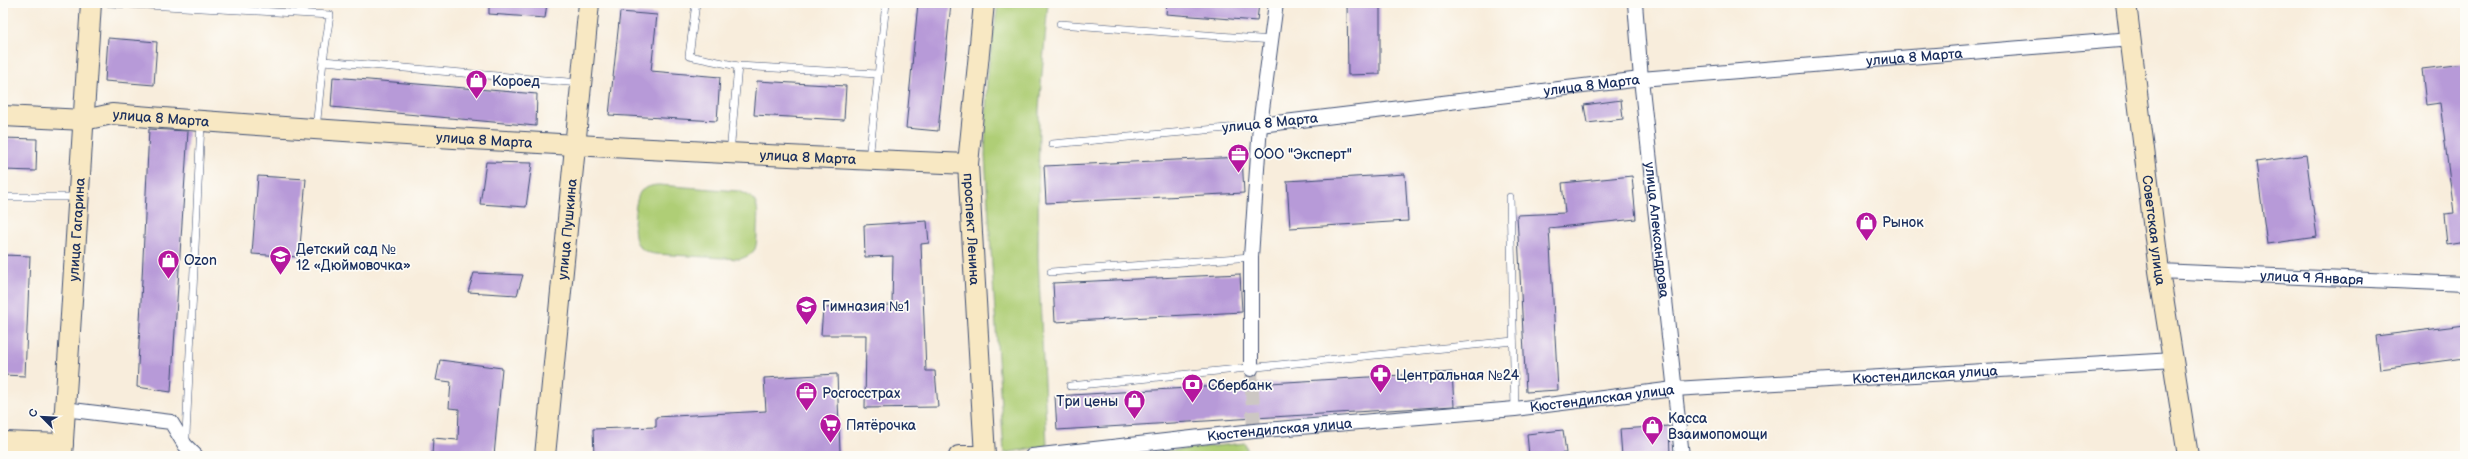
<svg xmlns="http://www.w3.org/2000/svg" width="2468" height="459" viewBox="0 0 2468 459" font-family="'Balsamiq Sans',sans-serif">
	<rect width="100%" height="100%" fill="#fdfcf7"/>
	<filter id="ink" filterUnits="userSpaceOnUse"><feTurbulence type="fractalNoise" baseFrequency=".025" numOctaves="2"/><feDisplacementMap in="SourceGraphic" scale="8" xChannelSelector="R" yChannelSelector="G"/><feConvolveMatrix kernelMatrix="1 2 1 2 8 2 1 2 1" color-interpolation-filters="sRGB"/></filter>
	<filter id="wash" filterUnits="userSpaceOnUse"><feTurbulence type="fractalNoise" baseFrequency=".012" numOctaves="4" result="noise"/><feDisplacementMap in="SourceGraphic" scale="16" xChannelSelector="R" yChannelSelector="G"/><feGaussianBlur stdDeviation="0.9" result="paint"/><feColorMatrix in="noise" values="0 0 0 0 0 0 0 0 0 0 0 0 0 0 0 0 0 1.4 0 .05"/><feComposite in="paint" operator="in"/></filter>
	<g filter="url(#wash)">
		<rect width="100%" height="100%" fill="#f8eddc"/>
		<g fill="#afce76" stroke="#657e6a">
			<path d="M998,3H1048L1039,109L1038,256L1047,446L1004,453L985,156L987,76Z"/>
			<path d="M659,185L738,191C761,198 758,210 757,230C757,236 757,244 755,249C751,255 746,257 740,259L655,254C648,253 641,250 637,243C632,235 634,199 641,191C646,187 653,185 659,185Z"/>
			<path d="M1245,443L1249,456H1118Z"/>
		</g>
		<g id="blocks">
			<g fill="#b79ad8">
				<path d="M489,3H547L545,18L489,14Z"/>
				<path d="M918,3H951L938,131L906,128Z"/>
				<path d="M1167,3H1259L1257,21L1166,14Z"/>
				<path d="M1347,3H1380V74L1348,75Z"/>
				<path d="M620,12L657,15L651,71L720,77L717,121L609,115Z"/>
				<path d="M108,38L157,42L154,85L105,81Z"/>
				<path d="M2465,64V242L2447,245L2444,214L2454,213L2440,103L2426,105L2422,69Z"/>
				<path d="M333,77L537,94L536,126L331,107Z"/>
				<path d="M757,81L846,86L844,120L754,115Z"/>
				<path d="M1621,100L1623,119L1587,123L1584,105Z"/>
				<path d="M149,129L188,131L171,392L137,387Z"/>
				<path d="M3,138L37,139L36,171L3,170Z"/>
				<path d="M2306,155L2317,237L2267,244L2256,162Z"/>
				<path d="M1242,157L1244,193L1046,203L1044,166Z"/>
				<path d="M486,162L532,163L526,207L480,204Z"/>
				<path d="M1405,174L1408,221L1290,228L1287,181Z"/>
				<path d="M258,176L306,179L299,257L252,254Z"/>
				<path d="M1632,176L1636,219L1549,228L1558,390L1526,392L1517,215L1565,213L1562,183Z"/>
				<path d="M927,221L929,243L921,244L926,371H935L938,407L865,408L866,335H821L823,308L892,305L893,256L865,257L864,225Z"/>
				<path d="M3,255L30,256L25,376L3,375Z"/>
				<path d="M474,273L523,275L517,295L468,292Z"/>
				<path d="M1240,274L1242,312L1055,322L1053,283Z"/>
				<path d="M2465,325V358L2380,369L2376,336Z"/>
				<path d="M440,360L502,368L494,456H432L433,438L458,440L459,409L449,408L451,382L436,380Z"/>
				<path d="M1452,372L1454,406L1057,430L1055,396Z"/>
				<path d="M837,374L840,452L759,456H594L593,429L656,427V417L766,411L764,378Z"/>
				<path d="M1669,426L1670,456H1622L1620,429Z"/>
				<path d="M1563,430L1566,453L1529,456L1527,434Z"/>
			</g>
		</g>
	</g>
	<g filter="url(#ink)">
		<use href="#blocks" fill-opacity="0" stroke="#3c4c71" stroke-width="1"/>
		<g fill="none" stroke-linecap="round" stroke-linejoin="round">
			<path stroke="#ccc7c3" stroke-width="14" stroke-dasharray="14 7" stroke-linecap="butt" d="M1251,369L1254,431"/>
			<defs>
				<g id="lane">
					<path d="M110,3L330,15L323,61L580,83"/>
					<path d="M696,3L689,56L738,66L877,74"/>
					<path d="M1060,24L1272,40"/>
					<path d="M316,129L323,61"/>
					<path d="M1052,144L1260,125"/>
					<path d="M730,153L738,66"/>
					<path d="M869,159L886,3"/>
					<path d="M3,197H77"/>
					<path d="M1510,197L1515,409"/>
					<path d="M1051,272L1251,257"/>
					<path d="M1070,386L1513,341"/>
					<path d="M185,456L201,123"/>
				</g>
				<g id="street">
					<path id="s1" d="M1635,3L1641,79L1682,456"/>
					<path id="s2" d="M1260,125L1641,79L2132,39"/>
					<path id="s3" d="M2159,271L2465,284"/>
					<path d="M1251,369V257L1260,125L1276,3"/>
					<path d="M64,409L171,422L185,445L196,456"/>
					<path id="s4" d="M1032,456L1254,431L1515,409L1674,389L2174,360"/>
				</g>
				<g id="secondary">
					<path id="s5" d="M984,3L968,164L985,456"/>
					<path id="s6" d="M2126,3L2159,271L2188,456"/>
					<path id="s7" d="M3,116L84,120L112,114C397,137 682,152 968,164"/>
					<path d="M3,442L63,444"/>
					<path id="s8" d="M62,456L91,3"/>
					<path id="s9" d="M545,456L589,3"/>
					<path d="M959,456H977"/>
				</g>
			</defs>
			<use href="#lane" stroke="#3c4c71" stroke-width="8"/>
			<use href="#street" stroke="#3c4c71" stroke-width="16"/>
			<use href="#secondary" stroke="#3c4c71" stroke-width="22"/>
			<use href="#lane" stroke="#fff" stroke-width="7"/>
			<use href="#street" stroke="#fff" stroke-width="14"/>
			<use href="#secondary" stroke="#f8e8c3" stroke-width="20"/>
		</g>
	</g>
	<defs>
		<symbol id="shop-pin" viewBox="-11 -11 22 30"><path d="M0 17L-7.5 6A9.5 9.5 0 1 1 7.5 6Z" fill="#b5179e" stroke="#fdfcf7"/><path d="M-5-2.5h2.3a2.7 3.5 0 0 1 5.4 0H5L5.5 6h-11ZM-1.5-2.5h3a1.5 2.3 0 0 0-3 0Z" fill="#fff"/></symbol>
		<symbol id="office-pin" viewBox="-11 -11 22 30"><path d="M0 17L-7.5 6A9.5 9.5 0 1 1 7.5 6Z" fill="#b5179e" stroke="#fdfcf7"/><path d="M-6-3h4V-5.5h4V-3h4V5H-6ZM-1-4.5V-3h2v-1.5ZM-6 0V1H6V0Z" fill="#fff"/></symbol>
		<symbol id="school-pin" viewBox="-11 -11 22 30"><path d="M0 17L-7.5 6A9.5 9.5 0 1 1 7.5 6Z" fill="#b5179e" stroke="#fdfcf7"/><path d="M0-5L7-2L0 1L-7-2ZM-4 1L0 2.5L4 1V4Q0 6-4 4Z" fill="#fff"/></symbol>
		<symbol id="pharmacy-pin" viewBox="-11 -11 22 30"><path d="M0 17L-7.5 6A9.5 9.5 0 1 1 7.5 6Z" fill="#b5179e" stroke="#fdfcf7"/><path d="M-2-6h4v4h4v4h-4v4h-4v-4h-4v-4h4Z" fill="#fff"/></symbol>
		<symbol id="bank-pin" viewBox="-11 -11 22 30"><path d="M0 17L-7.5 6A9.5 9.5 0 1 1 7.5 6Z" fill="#b5179e" stroke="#fdfcf7"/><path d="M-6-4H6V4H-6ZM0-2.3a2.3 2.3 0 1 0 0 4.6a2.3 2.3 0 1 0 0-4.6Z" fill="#fff"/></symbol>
		<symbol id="supermarket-pin" viewBox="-11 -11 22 30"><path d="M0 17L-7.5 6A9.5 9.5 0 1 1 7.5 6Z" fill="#b5179e" stroke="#fdfcf7"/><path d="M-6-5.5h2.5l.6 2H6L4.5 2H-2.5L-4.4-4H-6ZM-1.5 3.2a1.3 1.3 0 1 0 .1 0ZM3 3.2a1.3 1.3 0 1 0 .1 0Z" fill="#fff"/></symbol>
	</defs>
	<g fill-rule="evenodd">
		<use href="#shop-pin" x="464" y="68" width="25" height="34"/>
		<use href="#office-pin" x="1226" y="142" width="25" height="34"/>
		<use href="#shop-pin" x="1854" y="210" width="25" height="34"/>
		<use href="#school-pin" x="268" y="244" width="25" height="34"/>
		<use href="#shop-pin" x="156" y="248" width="25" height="34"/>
		<use href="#school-pin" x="794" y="294" width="25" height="34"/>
		<use href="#pharmacy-pin" x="1368" y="362" width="25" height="34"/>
		<use href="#bank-pin" x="1180" y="372" width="25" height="34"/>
		<use href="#office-pin" x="794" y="380" width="25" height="34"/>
		<use href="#shop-pin" x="1122" y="388" width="25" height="34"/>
		<use href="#supermarket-pin" x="818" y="412" width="25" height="34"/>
		<use href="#shop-pin" x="1640" y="414" width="25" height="34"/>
	</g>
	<g text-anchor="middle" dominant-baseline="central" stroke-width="3.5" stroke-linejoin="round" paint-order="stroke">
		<g font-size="14" fill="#1b2f5e" stroke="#fdfcf7">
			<text stroke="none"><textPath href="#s2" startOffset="658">улица 8 Марта</textPath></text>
			<text stroke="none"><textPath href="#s2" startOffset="334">улица 8 Марта</textPath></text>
			<text stroke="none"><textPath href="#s7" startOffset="159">улица 8 Марта</textPath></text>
			<text transform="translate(1270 123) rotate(-6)">улица 8 Марта</text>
			<text stroke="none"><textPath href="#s7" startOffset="483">улица 8 Марта</textPath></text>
			<text stroke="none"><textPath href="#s7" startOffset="807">улица 8 Марта</textPath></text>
			<text stroke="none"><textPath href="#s5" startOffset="227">проспект Ленина</textPath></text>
			<text stroke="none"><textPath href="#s8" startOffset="227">улица Гагарина</textPath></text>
			<text stroke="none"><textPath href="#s9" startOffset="228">улица Пушкина</textPath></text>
			<text stroke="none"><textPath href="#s1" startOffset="228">улица Александрова</textPath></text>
			<text stroke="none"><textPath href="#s6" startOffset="229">Советская улица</textPath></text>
			<text stroke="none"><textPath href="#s3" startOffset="153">улица 9 Января</textPath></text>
			<text stroke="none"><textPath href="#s4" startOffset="897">Кюстендилская улица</textPath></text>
			<text stroke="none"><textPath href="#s4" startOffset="573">Кюстендилская улица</textPath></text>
			<text stroke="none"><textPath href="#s4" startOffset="249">Кюстендилская улица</textPath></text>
		</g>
		<g font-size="14" fill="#1b2f5e" stroke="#fdfcf7" text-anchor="start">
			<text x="492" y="81">Короед</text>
			<text x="1254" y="154">ООО "Эксперт"</text>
			<text x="1882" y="222">Рынок</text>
			<text x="296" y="249">Детский сад №<tspan x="296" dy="16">12 «Дюймовочка»</tspan></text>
			<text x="184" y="260">Ozon</text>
			<text x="822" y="306">Гимназия №1</text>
			<text x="1396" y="375">Центральная №24</text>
			<text x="1208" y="385">Сбербанк</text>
			<text x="822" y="393">Росгосстрах</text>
			<text x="1118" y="401" text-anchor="end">Три цены</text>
			<text x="1668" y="418">Касса<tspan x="1668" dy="16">Взаимопомощи</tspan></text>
			<text x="846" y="425">Пятёрочка</text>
		</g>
	</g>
	<rect width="2468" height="459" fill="none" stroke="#fdfcf7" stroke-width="16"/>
	<g transform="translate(42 417) rotate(294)" stroke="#fdfcf7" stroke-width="3" paint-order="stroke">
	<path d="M0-3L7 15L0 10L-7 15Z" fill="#1b2f5e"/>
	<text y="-6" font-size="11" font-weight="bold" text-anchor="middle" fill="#1b2f5e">С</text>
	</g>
</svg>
